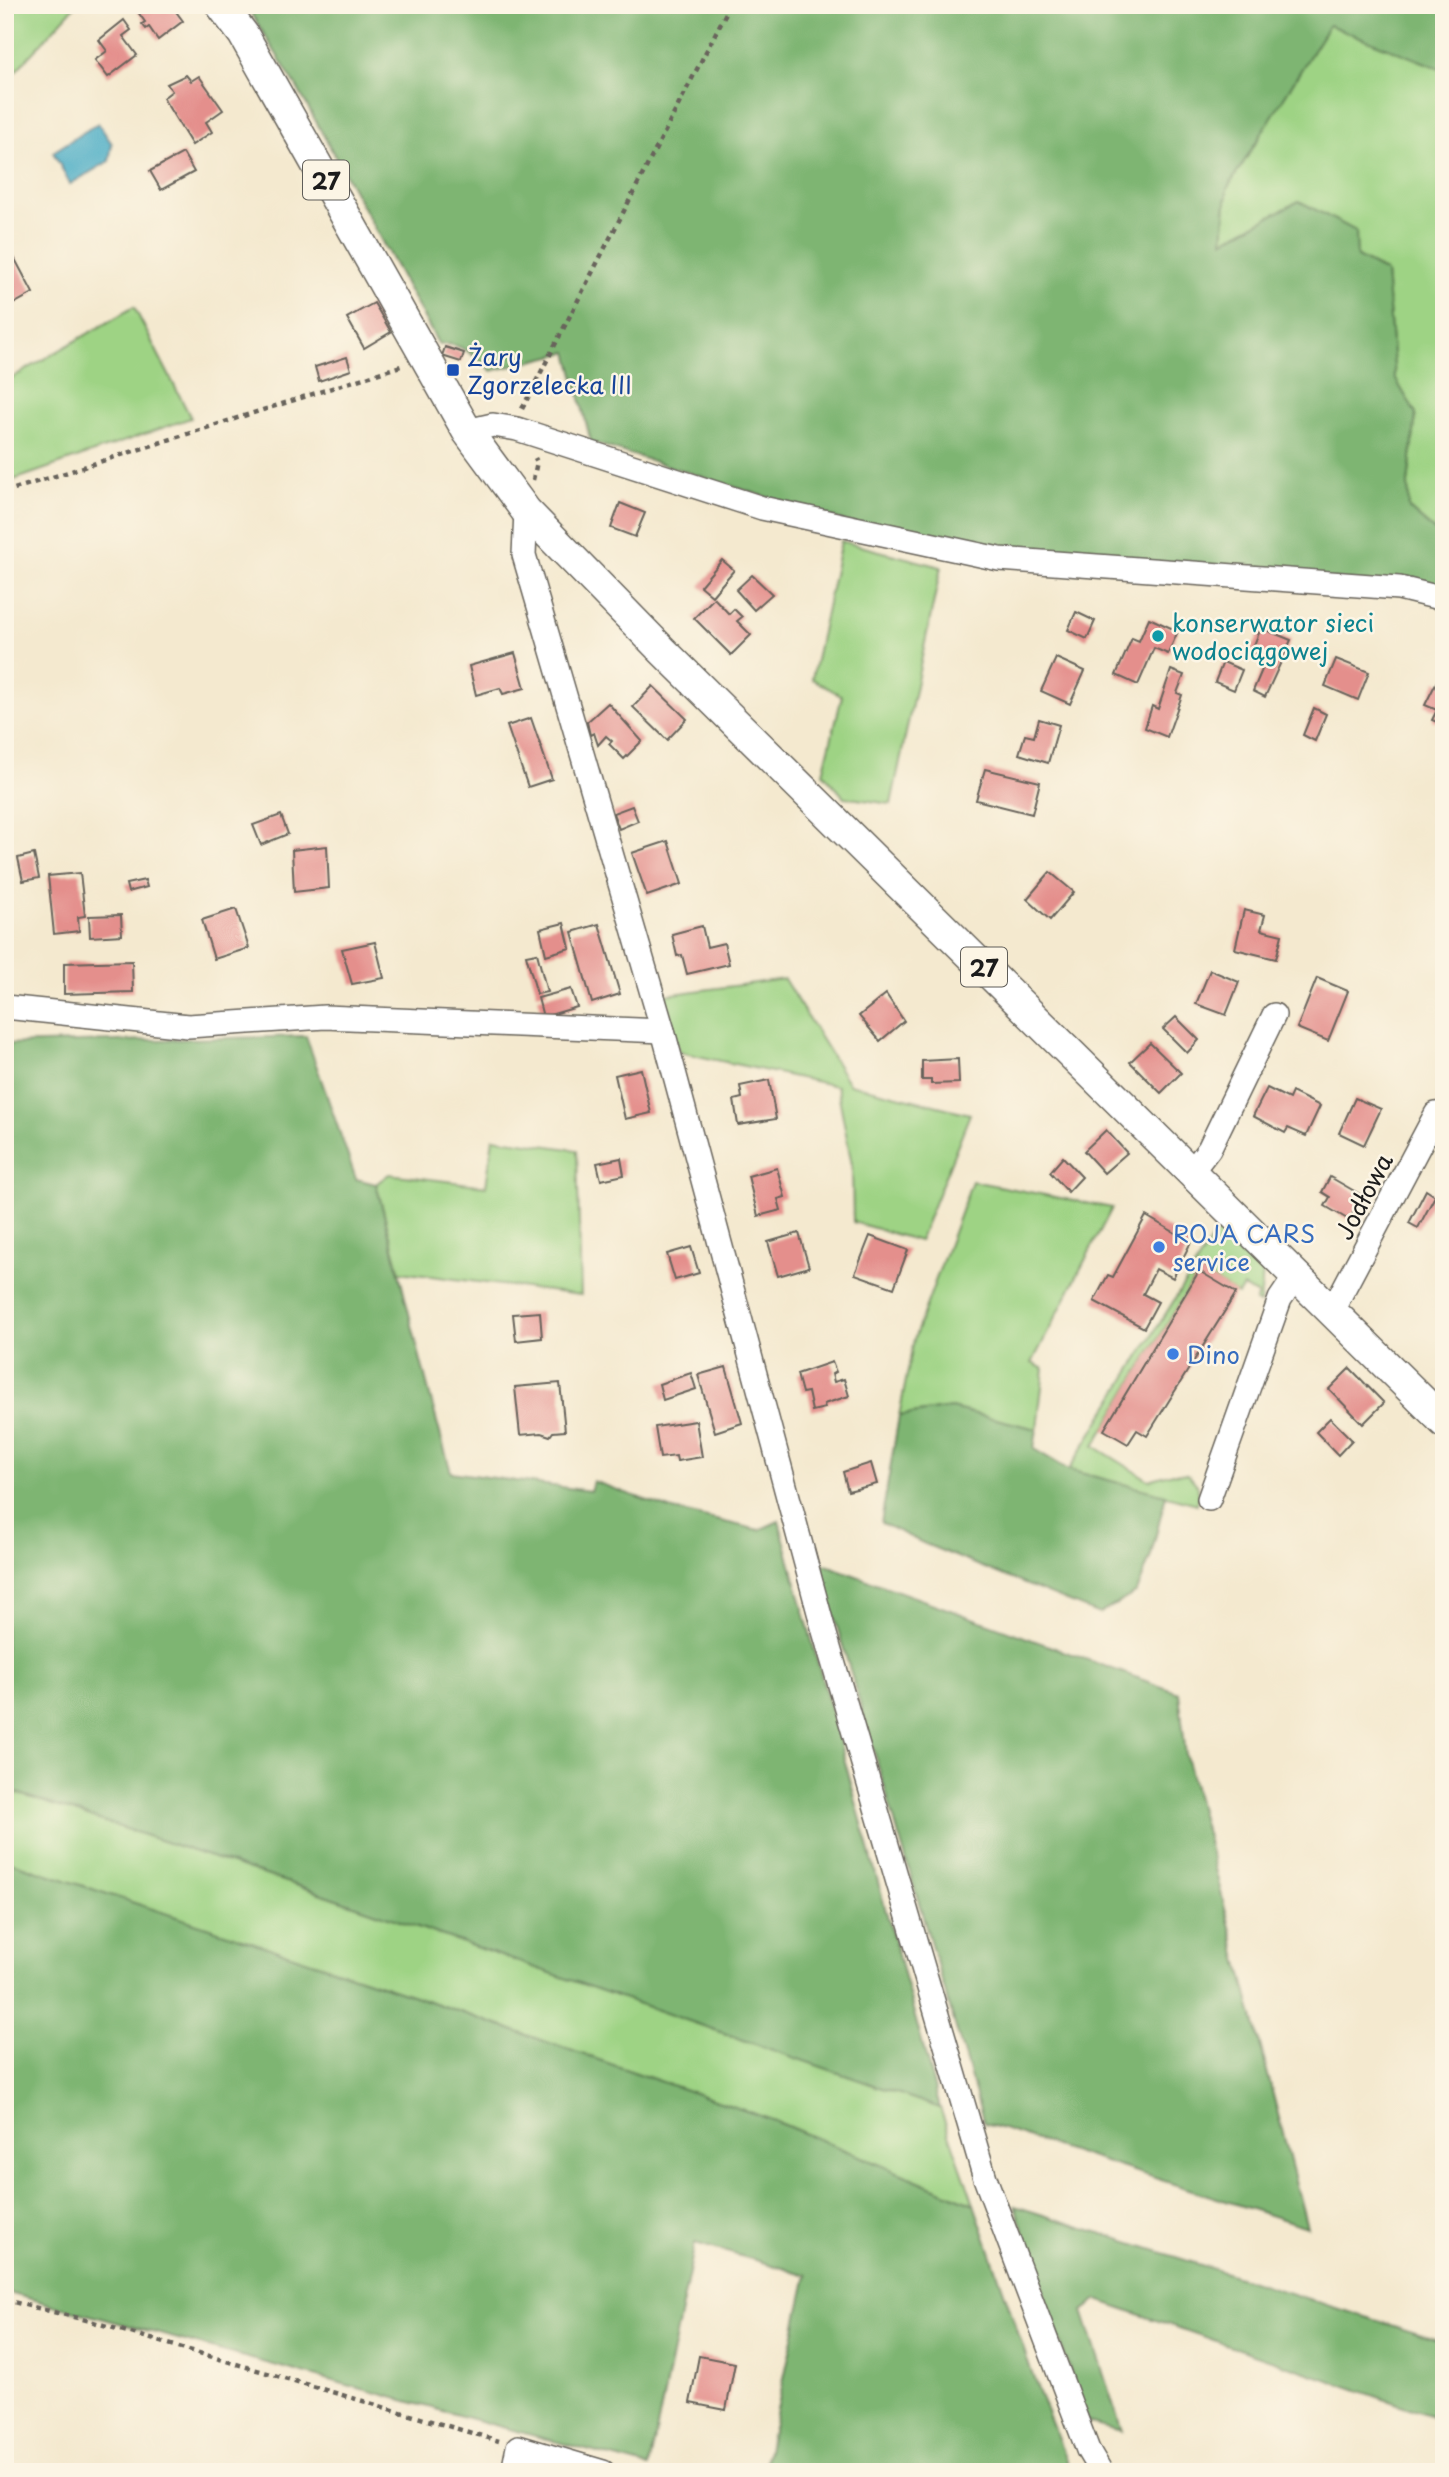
<svg xmlns="http://www.w3.org/2000/svg" width="1449" height="2477" viewBox="0 0 1449 2477" font-family="'Playpen Sans',sans-serif">
	<rect width="100%" height="100%" fill="#fcf5e5"/>
	<filter id="ink" filterUnits="userSpaceOnUse"><feTurbulence type="fractalNoise" baseFrequency=".0143" numOctaves="2"/><feDisplacementMap in="SourceGraphic" scale="14" xChannelSelector="R" yChannelSelector="G"/><feConvolveMatrix kernelMatrix="1 2 1 2 8 2 1 2 1" color-interpolation-filters="sRGB"/></filter>
	<filter id="wash" filterUnits="userSpaceOnUse"><feTurbulence type="fractalNoise" baseFrequency=".00686" numOctaves="4" result="noise"/><feDisplacementMap in="SourceGraphic" scale="28" xChannelSelector="R" yChannelSelector="G"/><feGaussianBlur stdDeviation="1.57" result="paint"/><feColorMatrix in="noise" values="0 0 0 0 0 0 0 0 0 0 0 0 0 0 0 0 0 1.4 0 .05"/><feComposite in="paint" operator="in"/></filter>
	<g filter="url(#wash)">
		<rect width="100%" height="100%" fill="#f4e9cf"/>
		<g fill="#9ed384" stroke="#5d7850" stroke-width="2">
			<path d="M5,5H76L5,83Z"/>
			<path d="M1329,24L1444,70V539L1409,509L1408,484L1416,414L1395,379L1386,272L1357,257L1355,235L1223,242L1227,189Z"/>
			<path d="M134,307L191,418L5,483V382Z"/>
			<path d="M841,541L941,567L891,804L844,797L823,773L842,696L812,679Z"/>
			<path d="M784,979L849,1084L970,1114L919,1241L853,1222L852,1165L837,1086L679,1052L665,995Z"/>
			<path d="M493,1138L577,1150L581,1295L400,1272L376,1184L389,1174L486,1186Z"/>
			<path d="M972,1181L1112,1208L1032,1363L1044,1369L1037,1429L951,1408L899,1416L914,1339Z"/>
			<path d="M1222,1223L1260,1263L1263,1271L1260,1304L1255,1302L1258,1295L1243,1287L1238,1295L1199,1271L1094,1446L1149,1480L1173,1473L1188,1474L1198,1486L1197,1504L1069,1470Z"/>
			<path d="M5,1789L305,1888L940,2108L974,2204L775,2121L414,1996L5,1860Z"/>
		</g>
		<g fill="#7eb572" stroke="#4d6847" stroke-width="2">
			<path d="M246,5H1444V70L1329,25L1227,189L1223,241L1299,201L1356,231L1357,257L1386,272L1395,378L1416,414L1408,484L1409,509L1444,539V596L1080,568L860,526L591,442L568,352L492,371C478,359 460,340 439,345L298,89Z"/>
			<path d="M306,1036L356,1179L376,1184C402,1280 423,1377 451,1472L590,1491L593,1481L673,1510L759,1530L779,1521L940,2108L305,1888L5,1789V1044Z"/>
			<path d="M951,1408L1037,1429L1034,1449L1069,1470L1166,1495L1151,1555L1137,1592L1099,1614L925,1544L881,1523L899,1416Z"/>
			<path d="M818,1562L1179,1693L1186,1756L1307,2227L984,2123Z"/>
			<path d="M5,1860L414,1996L775,2121L974,2204L1035,2382L1071,2472H763L807,2275L695,2243L649,2467L5,2292Z"/>
			<path d="M1015,2206L1444,2342V2420L1098,2300L1083,2311L1122,2431L1087,2422Z"/>
		</g>
		<path fill="#45aac5" stroke="#306370" stroke-width="2" d="M98,123L112,144L109,161L70,184L53,152Z"/>
		<g id="blocks">
			<g fill="#e48f8c">
				<path d="M133,5H171L183,21L158,40L149,27L146,29L142,24L145,22Z"/>
				<path d="M124,20L131,30L123,36L137,55L108,77L95,60L107,51L99,40Z"/>
				<path d="M186,75L191,81L199,76L223,110L206,122L212,132L192,145L163,98L172,91L167,84Z"/>
				<path d="M183,153L194,172L161,190L150,171Z"/>
				<path d="M7,244L33,293L8,307L5,303Z"/>
				<path d="M374,303L391,332L364,348L347,318Z"/>
				<path d="M445,347L464,353L461,362L442,356Z"/>
				<path d="M347,357L351,370L319,381L315,367Z"/>
				<path d="M620,503L645,513L635,537L611,528Z"/>
				<path d="M722,560L734,570L712,596L700,586Z"/>
				<path d="M752,575L772,594L754,610L736,590Z"/>
				<path d="M714,598L729,614L734,609L742,617L737,621L751,635L731,655L694,618Z"/>
				<path d="M1076,612L1095,621L1087,639L1068,630Z"/>
				<path d="M1149,618L1178,631L1168,654L1154,648L1138,685L1116,675L1132,638L1139,641Z"/>
				<path d="M1261,628L1291,640L1265,697L1253,691L1264,665L1255,661L1258,655L1251,652Z"/>
				<path d="M515,653L525,688L503,694L500,688L476,695L469,666Z"/>
				<path d="M1056,658L1085,671L1070,704L1041,691Z"/>
				<path d="M1336,659L1369,672L1358,700L1325,686Z"/>
				<path d="M1223,662L1242,670L1234,690L1215,682Z"/>
				<path d="M1171,670L1184,675L1177,693L1182,695L1167,737L1145,728L1152,706L1158,709Z"/>
				<path d="M1437,681L1444,685V725L1432,720L1437,710L1425,705Z"/>
				<path d="M653,686L687,719L667,740L633,707Z"/>
				<path d="M608,703L642,741L624,759L609,744L612,741L606,736L598,745L594,733L590,735L587,722Z"/>
				<path d="M1314,708L1326,714L1315,741L1303,735Z"/>
				<path d="M531,718L552,779L528,787L507,726Z"/>
				<path d="M1039,719L1059,725L1048,763L1019,754L1025,735L1034,737Z"/>
				<path d="M985,769L1040,782L1032,814L976,800Z"/>
				<path d="M632,806L638,821L619,829L613,813Z"/>
				<path d="M281,815L288,834L261,845L253,825Z"/>
				<path d="M668,841L682,884L647,896L632,853Z"/>
				<path d="M327,846L329,888L294,892L292,850Z"/>
				<path d="M34,854L39,878L23,881L18,858Z"/>
				<path d="M1050,872L1074,892L1050,920L1027,899Z"/>
				<path d="M80,873L85,916L78,917L79,931L54,934L48,876Z"/>
				<path d="M145,880L147,887L128,892L126,884Z"/>
				<path d="M236,909L249,948L214,959L202,920Z"/>
				<path d="M1244,910L1265,915L1261,930L1282,935L1276,959L1235,949Z"/>
				<path d="M121,915L122,935L90,937L89,916Z"/>
				<path d="M564,923L570,948L546,955L540,929Z"/>
				<path d="M599,924L620,994L592,1003L572,932Z"/>
				<path d="M702,926L707,947L724,943L729,964L687,974L682,955L677,956L672,934Z"/>
				<path d="M375,942L384,978L352,984L342,949Z"/>
				<path d="M537,953L547,992L537,994L526,955Z"/>
				<path d="M132,961L133,992L64,994V963Z"/>
				<path d="M1210,970L1239,982L1226,1015L1196,1004Z"/>
				<path d="M1317,978L1348,991L1328,1041L1297,1028Z"/>
				<path d="M571,989L577,1007L543,1017L538,998Z"/>
				<path d="M886,994L904,1021L880,1041L859,1016Z"/>
				<path d="M1176,1017L1199,1040L1187,1053L1163,1029Z"/>
				<path d="M1150,1043L1181,1073L1161,1093L1130,1062Z"/>
				<path d="M958,1059L959,1083L931,1084V1080H922V1061Z"/>
				<path d="M641,1069L651,1113L625,1119L615,1075Z"/>
				<path d="M769,1080L776,1119L738,1125L734,1100L742,1098L740,1086Z"/>
				<path d="M1267,1088L1289,1099L1292,1092L1320,1106L1306,1136L1288,1128L1285,1133L1253,1116Z"/>
				<path d="M1355,1098L1381,1109L1364,1145L1339,1133Z"/>
				<path d="M1106,1130L1127,1153L1104,1173L1084,1151Z"/>
				<path d="M1063,1157L1082,1177L1068,1192L1050,1172Z"/>
				<path d="M621,1158L624,1175L601,1180L597,1163Z"/>
				<path d="M777,1168L785,1197L778,1199L781,1210L758,1216L748,1176Z"/>
				<path d="M1330,1177L1363,1196L1349,1220L1325,1206L1330,1197L1322,1192Z"/>
				<path d="M1426,1190L1435,1196L1418,1228L1409,1223Z"/>
				<path d="M1146,1216L1191,1242L1173,1278L1156,1269L1143,1294L1158,1302L1144,1328L1094,1301L1108,1275L1113,1277Z"/>
				<path d="M799,1233L809,1267L778,1276L768,1242Z"/>
				<path d="M870,1236L908,1250L894,1288L855,1274Z"/>
				<path d="M691,1247L699,1273L675,1280L667,1254Z"/>
				<path d="M1199,1271L1236,1293L1147,1436L1137,1430L1128,1444L1104,1430Z"/>
				<path d="M540,1312L542,1338L516,1341L513,1314Z"/>
				<path d="M832,1362L836,1372L832,1374L834,1382L844,1379L849,1396L824,1404L825,1408L812,1411L808,1392L802,1393L797,1374Z"/>
				<path d="M726,1367L742,1423L715,1432L698,1375Z"/>
				<path d="M1350,1368L1384,1403L1363,1424L1329,1389Z"/>
				<path d="M691,1373L696,1389L663,1400L659,1384Z"/>
				<path d="M560,1383L565,1431L553,1432L550,1436L541,1433L520,1435L515,1387Z"/>
				<path d="M1330,1418L1352,1440L1338,1455L1316,1432Z"/>
				<path d="M696,1421L702,1457L677,1461L676,1456L660,1458L655,1427Z"/>
				<path d="M871,1463L877,1484L848,1491L843,1472Z"/>
				<path d="M699,2356L735,2363L726,2410L690,2403Z"/>
			</g>
		</g>
	</g>
	<g filter="url(#ink)">
		<use href="#blocks" fill-opacity="0" stroke="#68645b" stroke-width="2"/>
		<g fill="none" stroke-linecap="round" stroke-linejoin="round">
			<defs>
				<g id="minor">
					<path d="M467,431L493,425L517,429L762,508L999,559L1399,588L1444,599"/>
					<path d="M526,511L524,555L663,1031L824,1631L985,2178L1088,2450L1101,2472"/>
					<path d="M5,1007L188,1026L325,1017L663,1031"/>
					<path d="M1192,1171L1209,1149L1274,1015"/>
					<path d="M1333,1309L1436,1114L1444,1113"/>
					<path d="M1209,1499L1280,1299L1297,1274"/>
					<path d="M513,2472L518,2447L603,2472"/>
				</g>
				<path id="major" d="M221,5L243,34L467,431L526,511L663,651L1444,1422"/>
			</defs>
			<use href="#minor" stroke="#68645b" stroke-width="26"/>
			<use href="#major" stroke="#68645b" stroke-width="33"/>
			<g stroke="#68645b" stroke-width="4.5" stroke-dasharray="5 5" stroke-linecap="butt">
				<path d="M522,409L730,5"/>
				<path d="M533,480L537,462L535,458"/>
				<path d="M5,492L401,366"/>
				<path d="M5,2300L90,2321L499,2441"/>
			</g>
			<use href="#minor" stroke="#fff" stroke-width="23"/>
			<use href="#major" stroke="#fff" stroke-width="30"/>
		</g>
	</g>
	<rect fill="#1a4fb4" stroke="#fcf5e5" stroke-width="2.5" x="446" y="363" width="14" height="14" rx="3.5"/>
	<circle fill="#0f9aa8" stroke="#fcf5e5" stroke-width="2.5" cx="1158" cy="636" r="7"/>
	<g fill="#3f7fe0" stroke="#fcf5e5" stroke-width="2.5">
		<circle cx="1159" cy="1247" r="7"/>
		<circle cx="1173" cy="1354" r="7"/>
	</g>
	<g text-anchor="middle" dominant-baseline="central" stroke-width="5" stroke-linejoin="round" paint-order="stroke">
		<g fill="#fcf5e5" stroke="#5f5d58" stroke-width="2">
			<rect x="303" y="160.5" width="46" height="39" rx="5"/>
			<rect x="961" y="947.5" width="46" height="39" rx="5"/>
		</g>
		<g font-size="23" font-weight="bold" fill="#1c1c1c">
			<text x="326" y="180">27</text>
			<text x="984" y="967">27</text>
		</g>
		<g font-size="24" fill="#164399" stroke="#fcf5e5" text-anchor="start">
			<text x="467" y="356">Żary<tspan x="467" dy="28">Zgorzelecka III</tspan></text>
		</g>
		<g font-size="24" fill="#0d838f" stroke="#fcf5e5" text-anchor="start">
			<text x="1172" y="622">konserwator sieci<tspan x="1172" dy="28">wodociągowej</tspan></text>
		</g>
		<g font-size="24" fill="#1c1c1c" stroke="#fcf5e5">
			<text transform="translate(1363 1196) rotate(-62)">Jodłowa</text>
		</g>
		<g font-size="24" fill="#366cbe" stroke="#fcf5e5" text-anchor="start">
			<text x="1173" y="1233">ROJA CARS<tspan x="1173" dy="28">service</tspan></text>
			<text x="1187" y="1354">Dino</text>
		</g>
	</g>
	<rect width="1449" height="2477" fill="none" stroke="#fcf5e5" stroke-width="28"/>
</svg>
